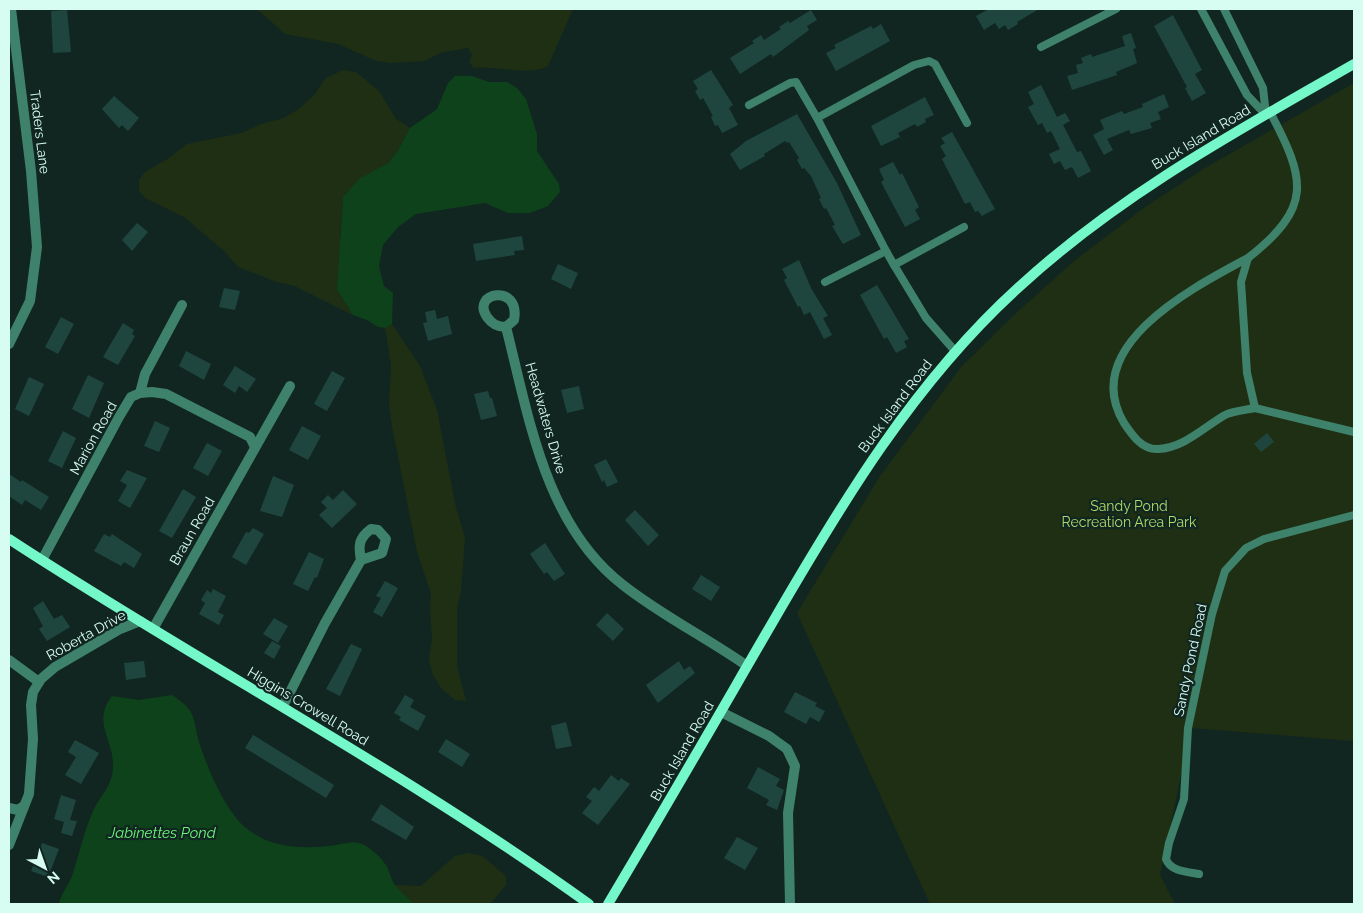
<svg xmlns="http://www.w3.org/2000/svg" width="1363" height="913" viewBox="0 0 1363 913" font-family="Raleway,sans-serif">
	<rect width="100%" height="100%" fill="#112621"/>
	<g fill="#1f2f14">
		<path d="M257,9H573L548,66C527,77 497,65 474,68L469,62L472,55L468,48L440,53L425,61L392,63L376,61L338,44L285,34Z"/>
		<path d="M343,70L356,72L379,91L396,119L410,128L397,152L388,163L343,197L340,234V295L353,315L295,286L277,282L238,267L224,251L184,217L145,198L139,191V180L146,171L166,160L187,144L242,133L261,124L284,118L300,108L315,94L325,79Z"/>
		<path d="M1354,83V741L1191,728L1160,875L1175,904H930L797,613L880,476L962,366L1014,315L1074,261L1145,207L1205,168Z"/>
		<path d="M392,324L420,366L437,410L456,508L465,537L461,591L457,609V666L466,701L455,700L441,688L433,675L429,660L432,639L430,607L431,594L417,552L392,426L389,405L391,365L385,328Z"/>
		<path d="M468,853L482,856L506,876V885L490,904H413L394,885L421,886L455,856Z"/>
	</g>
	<g fill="#0d421b">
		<path d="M455,76H472L489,82H507L517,88L526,99L537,134V151L559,184L560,192L548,206L530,213H508L485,203L416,214L398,227L383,245L379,266L384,286L393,293L392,324L385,328L378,327L367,320L353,315L337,290L343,197L359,179L388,163L397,152L410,128L437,109L448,83Z"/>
		<path d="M172,695C197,712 192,715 199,742C207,767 225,811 246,828C270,848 299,849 329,846C341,845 350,840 362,844C371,848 383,859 387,867C390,873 391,880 395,885C400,892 408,897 413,904H59C61,894 68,886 72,876C80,853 84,829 95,807C102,794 112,785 113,769C115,740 91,723 112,696L139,700Z"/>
	</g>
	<g fill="#1e463f">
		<path d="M989,9H1039L1017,22L1018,24L1008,30L1005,25L999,29L995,23L984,30L976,16Z"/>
		<path d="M67,10L71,52L53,53L51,11Z"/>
		<path d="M811,10L817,20L807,26L809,30L773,57L771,54L740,74L730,58L754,43L752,41L761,35L764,40L781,29L779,27L788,21L790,23Z"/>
		<path d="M1173,15L1202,70L1195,74L1206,93L1192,101L1185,88L1187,87L1154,26Z"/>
		<path d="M881,24L890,41L836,71L826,53L836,48L834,45L871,26L873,29Z"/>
		<path d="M1131,33L1136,48L1133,49L1137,63L1116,72L1117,75L1072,90L1067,76L1078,73L1076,65L1083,63L1081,58L1091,54L1092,57L1125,46L1122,36Z"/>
		<path d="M711,70L733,105L729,108L738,125L722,133L718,125L715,126L711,117L713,116L703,98L700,100L695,91L698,89L693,81Z"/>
		<path d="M1041,85L1057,117L1065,113L1070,121L1063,125L1077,152L1081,151L1091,171L1078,178L1072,167L1065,170L1060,161L1054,164L1049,154L1060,149L1051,131L1047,133L1042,123L1038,125L1028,107L1034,104L1028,92Z"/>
		<path d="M1164,94L1169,107L1158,112L1161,119L1150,123L1152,128L1131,134L1129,130L1107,139L1113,150L1104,155L1093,135L1104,129L1100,120L1122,111L1124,114L1143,107L1142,104Z"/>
		<path d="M114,96L139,118L128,131L122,125L119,128L102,109Z"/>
		<path d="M925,97L934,115L925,119L926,122L917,127L915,124L898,133L900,137L881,146L871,126Z"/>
		<path d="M797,114L837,183L861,235L843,244L832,226L835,225L826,208L824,209L819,199L821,198L811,176L804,168L802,169L797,160L799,158L789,142L787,143L785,141L764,154L765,156L740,170L730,154L746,141Z"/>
		<path d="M952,132L995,209L982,216L978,211L975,212L970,202L965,204L942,159L946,156L940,146L945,143L941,138Z"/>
		<path d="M893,162L900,175L902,173L919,207L915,210L920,219L905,227L881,182L884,180L879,169Z"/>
		<path d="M137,223L148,232L132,251L122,240Z"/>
		<path d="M522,236L524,250L514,251L515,255L476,261L473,244Z"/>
		<path d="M799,260L811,288L828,316L823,318L832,335L824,339L810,312L804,315L800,306L798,307L784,280L787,278L782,269Z"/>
		<path d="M558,264L578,273L571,289L551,279Z"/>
		<path d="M877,285L909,339L904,341L907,347L896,353L887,337L884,339L860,295Z"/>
		<path d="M224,288L240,291L235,310L219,307Z"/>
		<path d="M435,310L437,319L448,316L452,334L428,341L423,323L427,322L425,312Z"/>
		<path d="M61,317L74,324L58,354L45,347Z"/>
		<path d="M123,323L134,330L132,334L135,336L118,365L103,357Z"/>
		<path d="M186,351L211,364L204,380L179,366Z"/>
		<path d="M235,366L256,379L247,392L239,386L235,393L223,385Z"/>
		<path d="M332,371L345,378L327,411L314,404Z"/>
		<path d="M88,375L104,383L89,418L72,409Z"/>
		<path d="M29,377L44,384L29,416L15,409Z"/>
		<path d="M579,386L584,409L567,413L561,390Z"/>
		<path d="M488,391L490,398H492L497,416L481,420L474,394Z"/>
		<path d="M155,421L170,428L159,452L144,446Z"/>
		<path d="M302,426L321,436L308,460L289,450Z"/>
		<path d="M63,431L76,438L62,468L48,461Z"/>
		<path d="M1267,433L1274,442L1261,452L1254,444Z"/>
		<path d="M207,443L222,451L208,476L193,468Z"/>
		<path d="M606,459L618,482L607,487L604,480L602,482L594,465Z"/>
		<path d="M127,470L147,478L130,508L118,501L127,485L120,481Z"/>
		<path d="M9,474L21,482L22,480L49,497L41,510L25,500L22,505L9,496Z"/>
		<path d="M273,476L294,485L282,517L260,511Z"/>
		<path d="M183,489L196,497L172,538L159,531Z"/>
		<path d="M343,490L357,504L332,528L319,515L327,508L321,502L328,495L333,500Z"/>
		<path d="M635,510L659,535L648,546L625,520Z"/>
		<path d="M253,528L264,534L246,565L232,557L246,532L249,533Z"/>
		<path d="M104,534L110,537L112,534L142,554L134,568L124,562L121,566L94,551Z"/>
		<path d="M545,543L565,574L554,581L547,572L544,574L530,554Z"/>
		<path d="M309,552L324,559L317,578L315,577L308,591L293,584Z"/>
		<path d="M701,575L720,587L711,601L692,589Z"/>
		<path d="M385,581L398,588L382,617L373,612L381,598L376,596Z"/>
		<path d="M213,589L226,596L218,612L224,615L219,625L199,614L205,603L201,600L207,590L211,593Z"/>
		<path d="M43,601L54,619L62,615L70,627L47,641L39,629L43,626L33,608Z"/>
		<path d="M607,613L624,629L613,641L596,625Z"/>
		<path d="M274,618L288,626L278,643L263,634Z"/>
		<path d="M272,641L281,646L274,659L264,653Z"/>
		<path d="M351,644L362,649L340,696L326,689Z"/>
		<path d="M144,661L146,677L126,680L124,663Z"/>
		<path d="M679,661L684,670L690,666L695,673L658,703L646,685Z"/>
		<path d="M795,692L817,703L815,706L825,711L819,722L810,717L806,724L784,712Z"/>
		<path d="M405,695L414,700L410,707L426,716L418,731L399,720L401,717L394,713Z"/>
		<path d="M566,722L572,746L556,749L551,726Z"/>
		<path d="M253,735L334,785L326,798L245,748Z"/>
		<path d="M446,739L470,754L462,767L438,752Z"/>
		<path d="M75,740L99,753L81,784L65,775L76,757L68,752Z"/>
		<path d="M758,767L780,779L776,786L784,790L777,810L766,805L769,800L747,788Z"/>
		<path d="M611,775L619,781L621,778L630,784L598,825L582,813L592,801L586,797L594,787L599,791Z"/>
		<path d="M61,795L76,800L70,820L77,821L72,836L61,833L64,822L54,819Z"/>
		<path d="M381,804L414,827L406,840L371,820Z"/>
		<path d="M737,837L758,848L745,870L724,858Z"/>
		<path d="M42,843L59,849L48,877L31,871Z"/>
	</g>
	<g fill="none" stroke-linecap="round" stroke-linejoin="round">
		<g stroke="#3e826b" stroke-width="8">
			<path d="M1201,9L1247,95L1266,115"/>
			<path d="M1224,9L1263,88L1266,115"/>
			<path d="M1041,47L1116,9"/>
			<path d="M749,105L790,83L796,82L817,118"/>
			<path d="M886,251L894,265L964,227"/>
			<path d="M1248,258L1241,282L1247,373L1255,408C1245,410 1233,411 1225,415C1204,427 1184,448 1158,449C1142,450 1132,435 1124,423C1078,346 1194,287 1248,258Z"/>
			<path d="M1248,258C1313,207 1306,180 1270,112"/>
			<path d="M894,265L926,318L955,351"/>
			<path d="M825,282L886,251L817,118L914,65L929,61L935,64L967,123"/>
			<path d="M1255,408L1354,432"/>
			<path d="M1199,874C1187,872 1170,871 1166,859L1169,843L1184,799L1188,728L1212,614L1225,571L1246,548L1264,539L1354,515"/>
		</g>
		<g stroke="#3e826b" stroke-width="10">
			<path d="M506,327C497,327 492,324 487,317C470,292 521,283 514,320L506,327C529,417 545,525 623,585C661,615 707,638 747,666"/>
			<path d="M9,344L30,301L37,247L31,171L11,9"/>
			<path d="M140,393L152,392L166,394L250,437L255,447"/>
			<path d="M42,560L119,417L131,397L140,393L145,374L182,305"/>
			<path d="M153,629L290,386"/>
			<path d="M9,660L39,682"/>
			<path d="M283,706L325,623L361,560L382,553L386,539L378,530L371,529C359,538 358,545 361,560"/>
			<path d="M721,712L769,736L787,749L795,766L788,813L790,904"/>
			<path d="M9,808L18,810L24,806"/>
			<path d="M9,845L29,794L33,739L31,705L33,692L41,679L55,667L120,629L140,621"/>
		</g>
		<g stroke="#74f8ca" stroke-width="10">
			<path d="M9,539C200,664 403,770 589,904"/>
			<path d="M608,904C663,812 717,718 771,625C841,504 914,382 1019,287C1119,195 1237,131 1354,64"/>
		</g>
	</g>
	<g text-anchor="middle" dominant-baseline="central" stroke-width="4.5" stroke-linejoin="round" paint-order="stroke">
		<g font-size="14" fill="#d7fdf3" stroke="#112621">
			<text transform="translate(40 132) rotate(83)">Traders Lane</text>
			<text transform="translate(1201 137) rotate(-31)">Buck Island Road</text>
			<text transform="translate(895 406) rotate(-53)">Buck Island Road</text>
			<text transform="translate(546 418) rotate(74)">Headwaters Drive</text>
			<text transform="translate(93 438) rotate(-61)">Marion Road</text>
			<text transform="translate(192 531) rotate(-60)">Braun Road</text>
			<text transform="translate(86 635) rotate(-29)">Roberta Drive</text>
			<text transform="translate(1190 660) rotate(-78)">Sandy Pond Road</text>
			<text transform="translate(308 706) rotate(31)">Higgins Crowell Road</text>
			<text transform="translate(682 751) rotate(-60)">Buck Island Road</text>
		</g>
		<g font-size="14" fill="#aeda67" stroke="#112621">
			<text x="1129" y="506">Sandy Pond<tspan x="1129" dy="16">Recreation Area Park</tspan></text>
		</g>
		<g font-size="15" font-style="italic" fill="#6bf778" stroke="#112621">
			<text x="162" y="833">Jabinettes Pond</text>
		</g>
	</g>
	<rect width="1363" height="913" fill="none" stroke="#d7fdf3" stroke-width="20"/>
	<g transform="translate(45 868) rotate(139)" stroke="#112621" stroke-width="4" paint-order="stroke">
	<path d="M0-4L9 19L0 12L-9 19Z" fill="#d7fdf3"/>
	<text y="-8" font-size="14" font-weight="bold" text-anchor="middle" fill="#d7fdf3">N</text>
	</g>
</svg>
